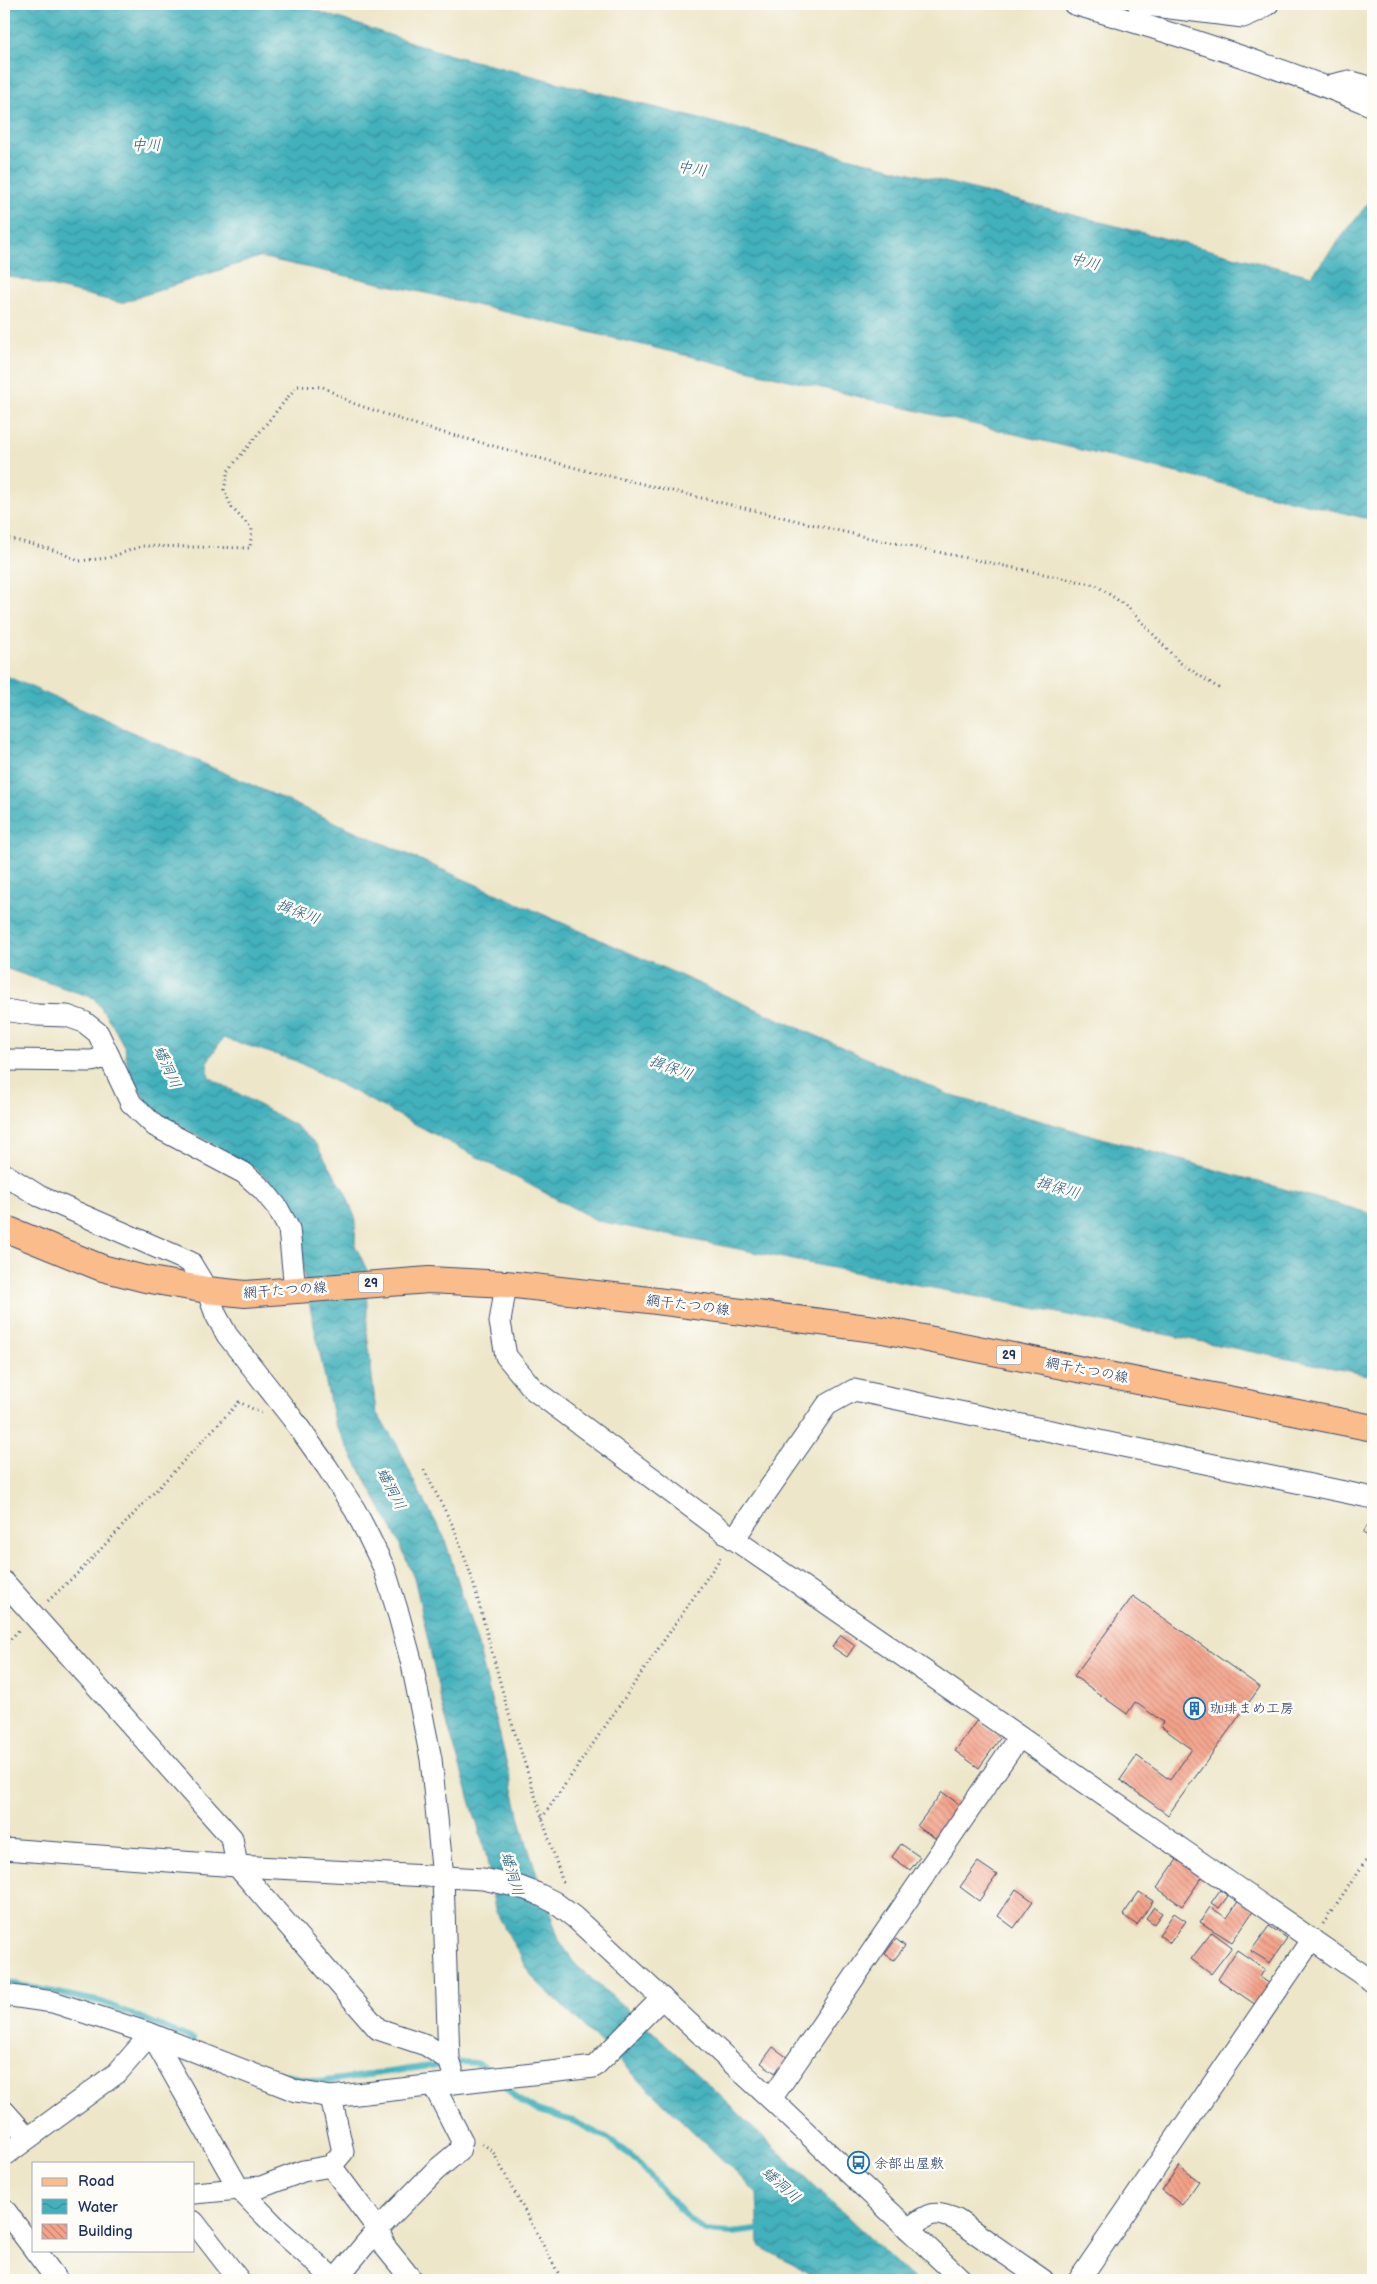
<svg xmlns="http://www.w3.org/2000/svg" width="1377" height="2284" viewBox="0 0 1377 2284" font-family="'Balsamiq Sans','Klee One',sans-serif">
	<defs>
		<pattern id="water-waves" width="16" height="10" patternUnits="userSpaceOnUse" patternTransform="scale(1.25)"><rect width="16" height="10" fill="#42b1bc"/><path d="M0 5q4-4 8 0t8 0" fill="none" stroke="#36909c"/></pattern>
		<pattern id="building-back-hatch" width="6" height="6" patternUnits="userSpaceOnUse" patternTransform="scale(1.25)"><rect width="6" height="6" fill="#f5a289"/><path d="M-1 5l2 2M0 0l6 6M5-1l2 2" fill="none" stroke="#c68473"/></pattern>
	</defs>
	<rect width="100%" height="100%" fill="#fdfcf7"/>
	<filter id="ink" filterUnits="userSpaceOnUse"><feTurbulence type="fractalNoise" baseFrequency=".02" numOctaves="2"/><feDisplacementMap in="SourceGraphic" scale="10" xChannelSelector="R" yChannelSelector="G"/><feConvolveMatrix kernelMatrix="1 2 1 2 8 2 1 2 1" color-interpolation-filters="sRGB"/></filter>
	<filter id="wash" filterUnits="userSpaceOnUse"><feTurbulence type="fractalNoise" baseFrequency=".0096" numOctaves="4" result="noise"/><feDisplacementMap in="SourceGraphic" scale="20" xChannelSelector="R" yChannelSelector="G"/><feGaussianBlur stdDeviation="1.12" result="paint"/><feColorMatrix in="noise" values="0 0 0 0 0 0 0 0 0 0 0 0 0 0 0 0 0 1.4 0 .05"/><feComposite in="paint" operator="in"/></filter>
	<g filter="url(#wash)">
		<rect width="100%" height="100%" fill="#ede6c9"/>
		<g fill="url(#water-waves)" stroke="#2e708d">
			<path d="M4,4H296L447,54L1311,276L1373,197V520L434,295L259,257L121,303L4,275Z"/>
			<path d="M4,675L952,1096L1373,1214V1376L598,1221L296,1061L223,1038L207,1062L209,1077L296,1126L316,1144L345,1192L356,1220L355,1245L367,1270V1331L376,1412L398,1446L416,1486L444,1537L478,1645L524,1835L559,1940L577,1966L653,2032L914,2280H821L759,2246L757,2193L532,1977L495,1910L486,1854L443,1709L415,1581L399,1542L334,1422L303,1272L302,1242L288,1204L274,1185L256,1169L162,1115L146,1101L128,1070L125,1048L113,1026L94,998L4,968Z"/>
		</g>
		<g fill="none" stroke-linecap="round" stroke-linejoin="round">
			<g stroke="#42b1bc" stroke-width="6">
				<path d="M4,1982L102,2002L193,2039"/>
				<path d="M454,2063C470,2061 482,2062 492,2073"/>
				<path d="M274,2073L319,2082L444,2064"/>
				<path d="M501,2083L516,2098L536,2110L573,2121L605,2137L633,2157L690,2220L705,2231L731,2233L765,2229"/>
			</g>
		</g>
		<g id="blocks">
			<g fill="url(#building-back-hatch)">
				<path d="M1373,1516V1539L1363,1533Z"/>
				<path d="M1133,1596L1260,1687L1168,1815L1120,1780L1137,1756L1170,1780L1192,1749L1160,1726L1163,1722L1135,1702L1127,1714L1074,1676Z"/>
				<path d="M841,1635L855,1645L847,1657L832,1647Z"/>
				<path d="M977,1720L1001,1737L979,1768L955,1751Z"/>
				<path d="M942,1792L960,1805L936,1839L917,1826Z"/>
				<path d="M901,1844L920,1857L910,1870L892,1857Z"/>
				<path d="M1178,1858L1203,1876L1182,1906L1157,1888Z"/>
				<path d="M978,1862L997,1875L979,1901L960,1887Z"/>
				<path d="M1016,1889L1033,1901L1014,1928L998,1916Z"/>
				<path d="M1220,1890L1228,1896L1219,1908L1211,1903Z"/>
				<path d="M1139,1892L1153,1901L1137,1925L1123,1915Z"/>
				<path d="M1239,1900L1254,1910L1232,1942L1200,1922L1210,1907L1227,1918Z"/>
				<path d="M1154,1907L1162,1913L1154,1924L1146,1918Z"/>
				<path d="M1174,1913L1186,1921L1170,1943L1159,1935Z"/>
				<path d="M1269,1926L1287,1938L1270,1963L1251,1951Z"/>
				<path d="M1212,1932L1232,1947L1211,1974L1191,1959Z"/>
				<path d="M896,1939L905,1946L894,1960L885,1954Z"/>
				<path d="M1237,1950L1265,1969L1260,1977L1273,1986L1259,2007L1218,1979Z"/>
				<path d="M773,2047L788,2058L777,2074L761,2063Z"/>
				<path d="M1179,2166L1199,2181L1182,2205L1162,2190Z"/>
			</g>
		</g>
	</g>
	<g filter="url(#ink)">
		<use href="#blocks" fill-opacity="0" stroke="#3a4a6e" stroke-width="1"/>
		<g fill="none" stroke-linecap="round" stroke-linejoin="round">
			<defs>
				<g id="minor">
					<path d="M1074,4C1175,34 1276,65 1373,106"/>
					<path d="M1138,4L1243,17L1257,11L1268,4"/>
					<path d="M1332,85L1349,81L1373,88"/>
					<path d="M4,1010L37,1015L67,1016L84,1022L98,1033L131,1103L155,1126L244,1173L263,1190L277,1207L289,1229L295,1290"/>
					<path d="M4,1060L92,1061L109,1056"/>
					<path d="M4,1174L39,1196L190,1262L207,1290L216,1315L227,1335L292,1418L327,1467L355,1510L368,1535L384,1568L399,1616L412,1664L431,1759L443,1877L449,2060"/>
					<path d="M506,1284L500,1322L506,1356L534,1390L734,1539L1373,1982"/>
					<path d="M734,1539L827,1405L854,1390L1373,1498"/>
					<path d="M4,1582L232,1838L237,1866L378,2029L426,2045L449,2060L452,2069"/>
					<path d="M4,1849L237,1866L483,1879L520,1887L536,1893L554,1902L574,1917L771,2099L962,2280"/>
					<path d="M4,1995L53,2002L151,2034L296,2091L331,2097L594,2067L662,1998"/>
					<path d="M771,2099L1019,1737"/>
					<path d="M4,2111L28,2138"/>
					<path d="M4,2156L117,2073L151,2034L239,2189L278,2229L335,2280L378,2229L435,2171L459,2151L462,2141L434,2086"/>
					<path d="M331,2166L378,2229L386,2248L412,2280"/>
					<path d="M194,2193L261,2187L303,2171L331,2166L343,2152L331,2097"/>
					<path d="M4,2209L57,2280"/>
					<path d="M194,2222L239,2280"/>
					<path d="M908,2229C928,2214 933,2209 957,2220L1043,2280"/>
					<path d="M1079,2280L1312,1939"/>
				</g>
				<path id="major" d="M4,1228L102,1268L145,1279L207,1290L245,1294L429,1280L506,1284L641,1299L883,1330L1373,1428"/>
			</defs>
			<use href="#minor" stroke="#3a4a6e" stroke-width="23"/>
			<use href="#major" stroke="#3a4a6e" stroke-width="28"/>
			<g stroke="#3a4a6e" stroke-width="3" stroke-dasharray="1 4" stroke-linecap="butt">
				<path d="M4,537L57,551L79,561L108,558L142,546L250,548L252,529L232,508L224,490L228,471L297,386L323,387L352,403L426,428L580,469L861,536L1096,585L1129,608L1179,662L1220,689"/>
				<path d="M424,1470L454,1528L472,1578L507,1708L563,1883"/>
				<path d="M48,1601L84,1567L239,1402L261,1413"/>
				<path d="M4,1646L19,1630"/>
				<path d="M542,1818L722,1556"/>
				<path d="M1323,1924L1373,1850"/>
				<path d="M482,2144L492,2150L562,2280"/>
			</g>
			<use href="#minor" stroke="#fff" stroke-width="21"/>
			<use href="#major" stroke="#fabc8b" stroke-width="26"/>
		</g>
	</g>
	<defs>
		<symbol id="building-ring" viewBox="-11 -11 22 22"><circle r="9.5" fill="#fdfcf7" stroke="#1f6fb2" stroke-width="1.5"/><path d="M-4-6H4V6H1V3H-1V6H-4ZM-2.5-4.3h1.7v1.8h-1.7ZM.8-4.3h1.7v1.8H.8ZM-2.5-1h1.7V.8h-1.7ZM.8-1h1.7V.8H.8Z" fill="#1f6fb2"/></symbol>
		<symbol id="bus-ring" viewBox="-11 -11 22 22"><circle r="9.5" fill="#fdfcf7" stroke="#1f6fb2" stroke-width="1.5"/><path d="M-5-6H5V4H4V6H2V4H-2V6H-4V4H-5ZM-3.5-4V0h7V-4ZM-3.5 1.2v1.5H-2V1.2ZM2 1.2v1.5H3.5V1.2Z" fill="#1f6fb2"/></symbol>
	</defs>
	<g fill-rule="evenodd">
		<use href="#building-ring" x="1182" y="1696" width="25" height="25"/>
		<use href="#bus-ring" x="846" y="2150" width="25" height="25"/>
	</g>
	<g text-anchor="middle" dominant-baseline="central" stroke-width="5" stroke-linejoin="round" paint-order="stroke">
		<g fill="#fdfcf7" stroke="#5f6c8c" stroke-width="1">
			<rect x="358.5" y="1273.5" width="25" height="19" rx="4"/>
			<rect x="996.5" y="1345.5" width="25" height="19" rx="4"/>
		</g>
		<g font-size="12" font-weight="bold" fill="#1b2f5e">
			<text x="371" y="1283">29</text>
			<text x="1009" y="1355">29</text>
		</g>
		<g font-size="14" fill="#1b2f5e" stroke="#fdfcf7">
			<text transform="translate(285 1290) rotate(-4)">網干たつの線</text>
			<text transform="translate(688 1305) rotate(7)">網干たつの線</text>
			<text transform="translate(1087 1370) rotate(11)">網干たつの線</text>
		</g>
		<g font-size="14" fill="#1b2f5e" stroke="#fdfcf7" text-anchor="start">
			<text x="1210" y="1708">珈琲まめ工房</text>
			<text x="874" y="2163">余部出屋敷</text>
		</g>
		<g font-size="15" font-style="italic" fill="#295c7f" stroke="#fdfcf7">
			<text x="146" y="145">中川</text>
			<text transform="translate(692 169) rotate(9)">中川</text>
			<text transform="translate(1085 262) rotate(15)">中川</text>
			<text transform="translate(298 912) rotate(21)">揖保川</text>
			<text transform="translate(167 1067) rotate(66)">蟠洞川</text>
			<text transform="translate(671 1068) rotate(20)">揖保川</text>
			<text transform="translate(1058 1188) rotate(16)">揖保川</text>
			<text transform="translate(391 1489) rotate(63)">蟠洞川</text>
			<text transform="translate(512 1874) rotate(74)">蟠洞川</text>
			<text transform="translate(781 2185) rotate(42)">蟠洞川</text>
		</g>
	</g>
	<rect width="1377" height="2284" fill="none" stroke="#fdfcf7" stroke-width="20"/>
	<rect x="32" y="2162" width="162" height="90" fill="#fdfcf7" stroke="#a3aaba"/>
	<rect x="42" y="2178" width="25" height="8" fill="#fabc8b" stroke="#a3aaba"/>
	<text x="78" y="2186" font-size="15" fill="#1b2f5e">Road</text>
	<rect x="42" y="2199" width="25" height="15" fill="url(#water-waves)" stroke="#a3aaba"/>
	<text x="78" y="2212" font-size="15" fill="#1b2f5e">Water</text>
	<rect x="42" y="2224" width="25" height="15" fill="url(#building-back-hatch)" stroke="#a3aaba"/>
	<text x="78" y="2236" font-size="15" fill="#1b2f5e">Building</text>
</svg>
